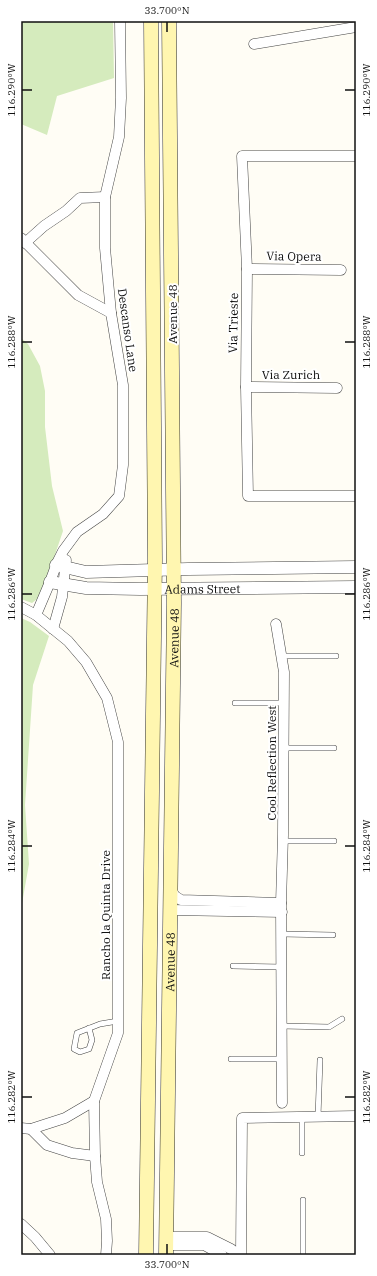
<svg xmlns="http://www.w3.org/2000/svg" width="377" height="1276" viewBox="0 0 377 1276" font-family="'IBM Plex Serif',serif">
	<rect width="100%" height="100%" fill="#fffdf5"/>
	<g fill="#d5ebbd">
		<path d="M21,21H113L114,78L57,96L47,135L21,124Z"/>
		<path d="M21,338L28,344L40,366L45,391V427L52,486L63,531L41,596L32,603L21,599Z"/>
		<path d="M21,618L30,622L49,636L33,685L25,805L29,864L21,909Z"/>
	</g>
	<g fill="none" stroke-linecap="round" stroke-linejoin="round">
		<defs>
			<g id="service">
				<path d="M282,656H336"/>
				<path d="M235,703H284"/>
				<path d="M284,748H334"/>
				<path d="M283,841H334"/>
				<path d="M282,934L333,935"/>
				<path d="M233,966L282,967"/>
				<path d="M282,1026L329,1027L342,1019"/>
				<path d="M89,1028L92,1040L89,1049L80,1052L74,1049L77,1033L100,1024L118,1021"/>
				<path d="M231,1059H282"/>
				<path d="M302,1117V1153"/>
				<path d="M318,1117L320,1060"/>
				<path d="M303,1255V1200"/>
			</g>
			<g id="minor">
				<path d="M254,44L356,27"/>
				<path d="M356,156H242L247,269L246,387L248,496H356"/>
				<path d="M21,238L78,295L111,313"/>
				<path d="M25,243L44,226L66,211L80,198L105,197"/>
				<path d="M247,269L341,270"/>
				<path d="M246,387L337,388"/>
				<path d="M21,607L36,615L68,641L86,662L107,698L118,742V1033L94,1101L95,1156L97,1182L106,1219L107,1241L106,1255"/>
				<path d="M36,615L50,582L57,563L63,551L77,532L103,514L119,496L123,465V385L111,313L105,248V197L119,137L121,98L120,21"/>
				<path d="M276,624L284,672L283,835L281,903L282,1103"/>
				<path d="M53,629L62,597L66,560"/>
				<path d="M170,889L175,896L181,900L281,903"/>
				<path d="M170,910L282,912"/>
				<path d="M21,1128L31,1129L65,1118L94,1101"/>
				<path d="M31,1129L47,1145L72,1153L95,1156"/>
				<path d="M21,1224L35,1237L50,1255"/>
				<path d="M166,1237H207L231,1249L239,1255"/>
				<path d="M166,1245H204L222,1255"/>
				<path d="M241,1255L242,1118L356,1116"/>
			</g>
			<g id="tertiary">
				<path d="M56,565L86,572L188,569L356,567"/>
				<path id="s1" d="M50,582L86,588L140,589L356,587"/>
			</g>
			<g id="secondary">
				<path d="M146,1255L155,560L151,21"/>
				<path id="s2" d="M166,1255L174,603L169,21"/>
			</g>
		</defs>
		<use href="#service" stroke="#444" stroke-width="6"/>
		<use href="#minor" stroke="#444" stroke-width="11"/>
		<use href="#tertiary" stroke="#444" stroke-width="13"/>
		<use href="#secondary" stroke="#333" stroke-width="15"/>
		<use href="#service" stroke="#fff" stroke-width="5"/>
		<use href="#minor" stroke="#fff" stroke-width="10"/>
		<use href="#tertiary" stroke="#fff" stroke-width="12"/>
		<use href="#secondary" stroke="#fff6b0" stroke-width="14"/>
	</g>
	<path fill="none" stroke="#111" stroke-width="1.5" d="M167,22V32M22,90H32M345,90H355M22,342H32M345,342H355M22,594H32M345,594H355M22,846H32M345,846H355M22,1097H32M345,1097H355M167,1244V1254"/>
	<g text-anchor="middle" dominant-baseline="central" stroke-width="4" stroke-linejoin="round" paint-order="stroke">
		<g font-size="12" fill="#111" stroke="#fff">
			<text transform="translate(294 256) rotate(1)">Via Opera</text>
			<text transform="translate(172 314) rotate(-90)">Avenue 48</text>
			<text transform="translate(233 323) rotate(-89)">Via Trieste</text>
			<text transform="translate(128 330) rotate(82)">Descanso Lane</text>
			<text x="291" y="374">Via Zurich</text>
			<text stroke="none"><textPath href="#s1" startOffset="153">Adams Street</textPath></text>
			<text stroke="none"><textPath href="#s2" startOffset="617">Avenue 48</textPath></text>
			<text transform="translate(271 763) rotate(-90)">Cool Reflection West</text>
			<text transform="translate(105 915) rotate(-90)">Rancho la Quinta Drive</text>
			<text stroke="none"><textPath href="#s2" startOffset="293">Avenue 48</textPath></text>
		</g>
	</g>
	<rect width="377" height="1276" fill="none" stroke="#ffffff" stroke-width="44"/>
	<rect x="22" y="22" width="333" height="1232" fill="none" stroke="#111" stroke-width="1.5"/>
	<g font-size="10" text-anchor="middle" fill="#111">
		<text x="167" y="14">33.700°N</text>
		<text transform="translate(11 90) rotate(-90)" y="4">116.290°W</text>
		<text transform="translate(366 90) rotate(-90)" y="4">116.290°W</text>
		<text transform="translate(11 342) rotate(-90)" y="4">116.288°W</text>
		<text transform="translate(366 342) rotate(-90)" y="4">116.288°W</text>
		<text transform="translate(11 594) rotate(-90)" y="4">116.286°W</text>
		<text transform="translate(366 594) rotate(-90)" y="4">116.286°W</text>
		<text transform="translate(11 846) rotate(-90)" y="4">116.284°W</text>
		<text transform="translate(366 846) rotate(-90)" y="4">116.284°W</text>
		<text transform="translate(11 1097) rotate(-90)" y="4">116.282°W</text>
		<text transform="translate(366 1097) rotate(-90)" y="4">116.282°W</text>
		<text x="167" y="1268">33.700°N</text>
	</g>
</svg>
